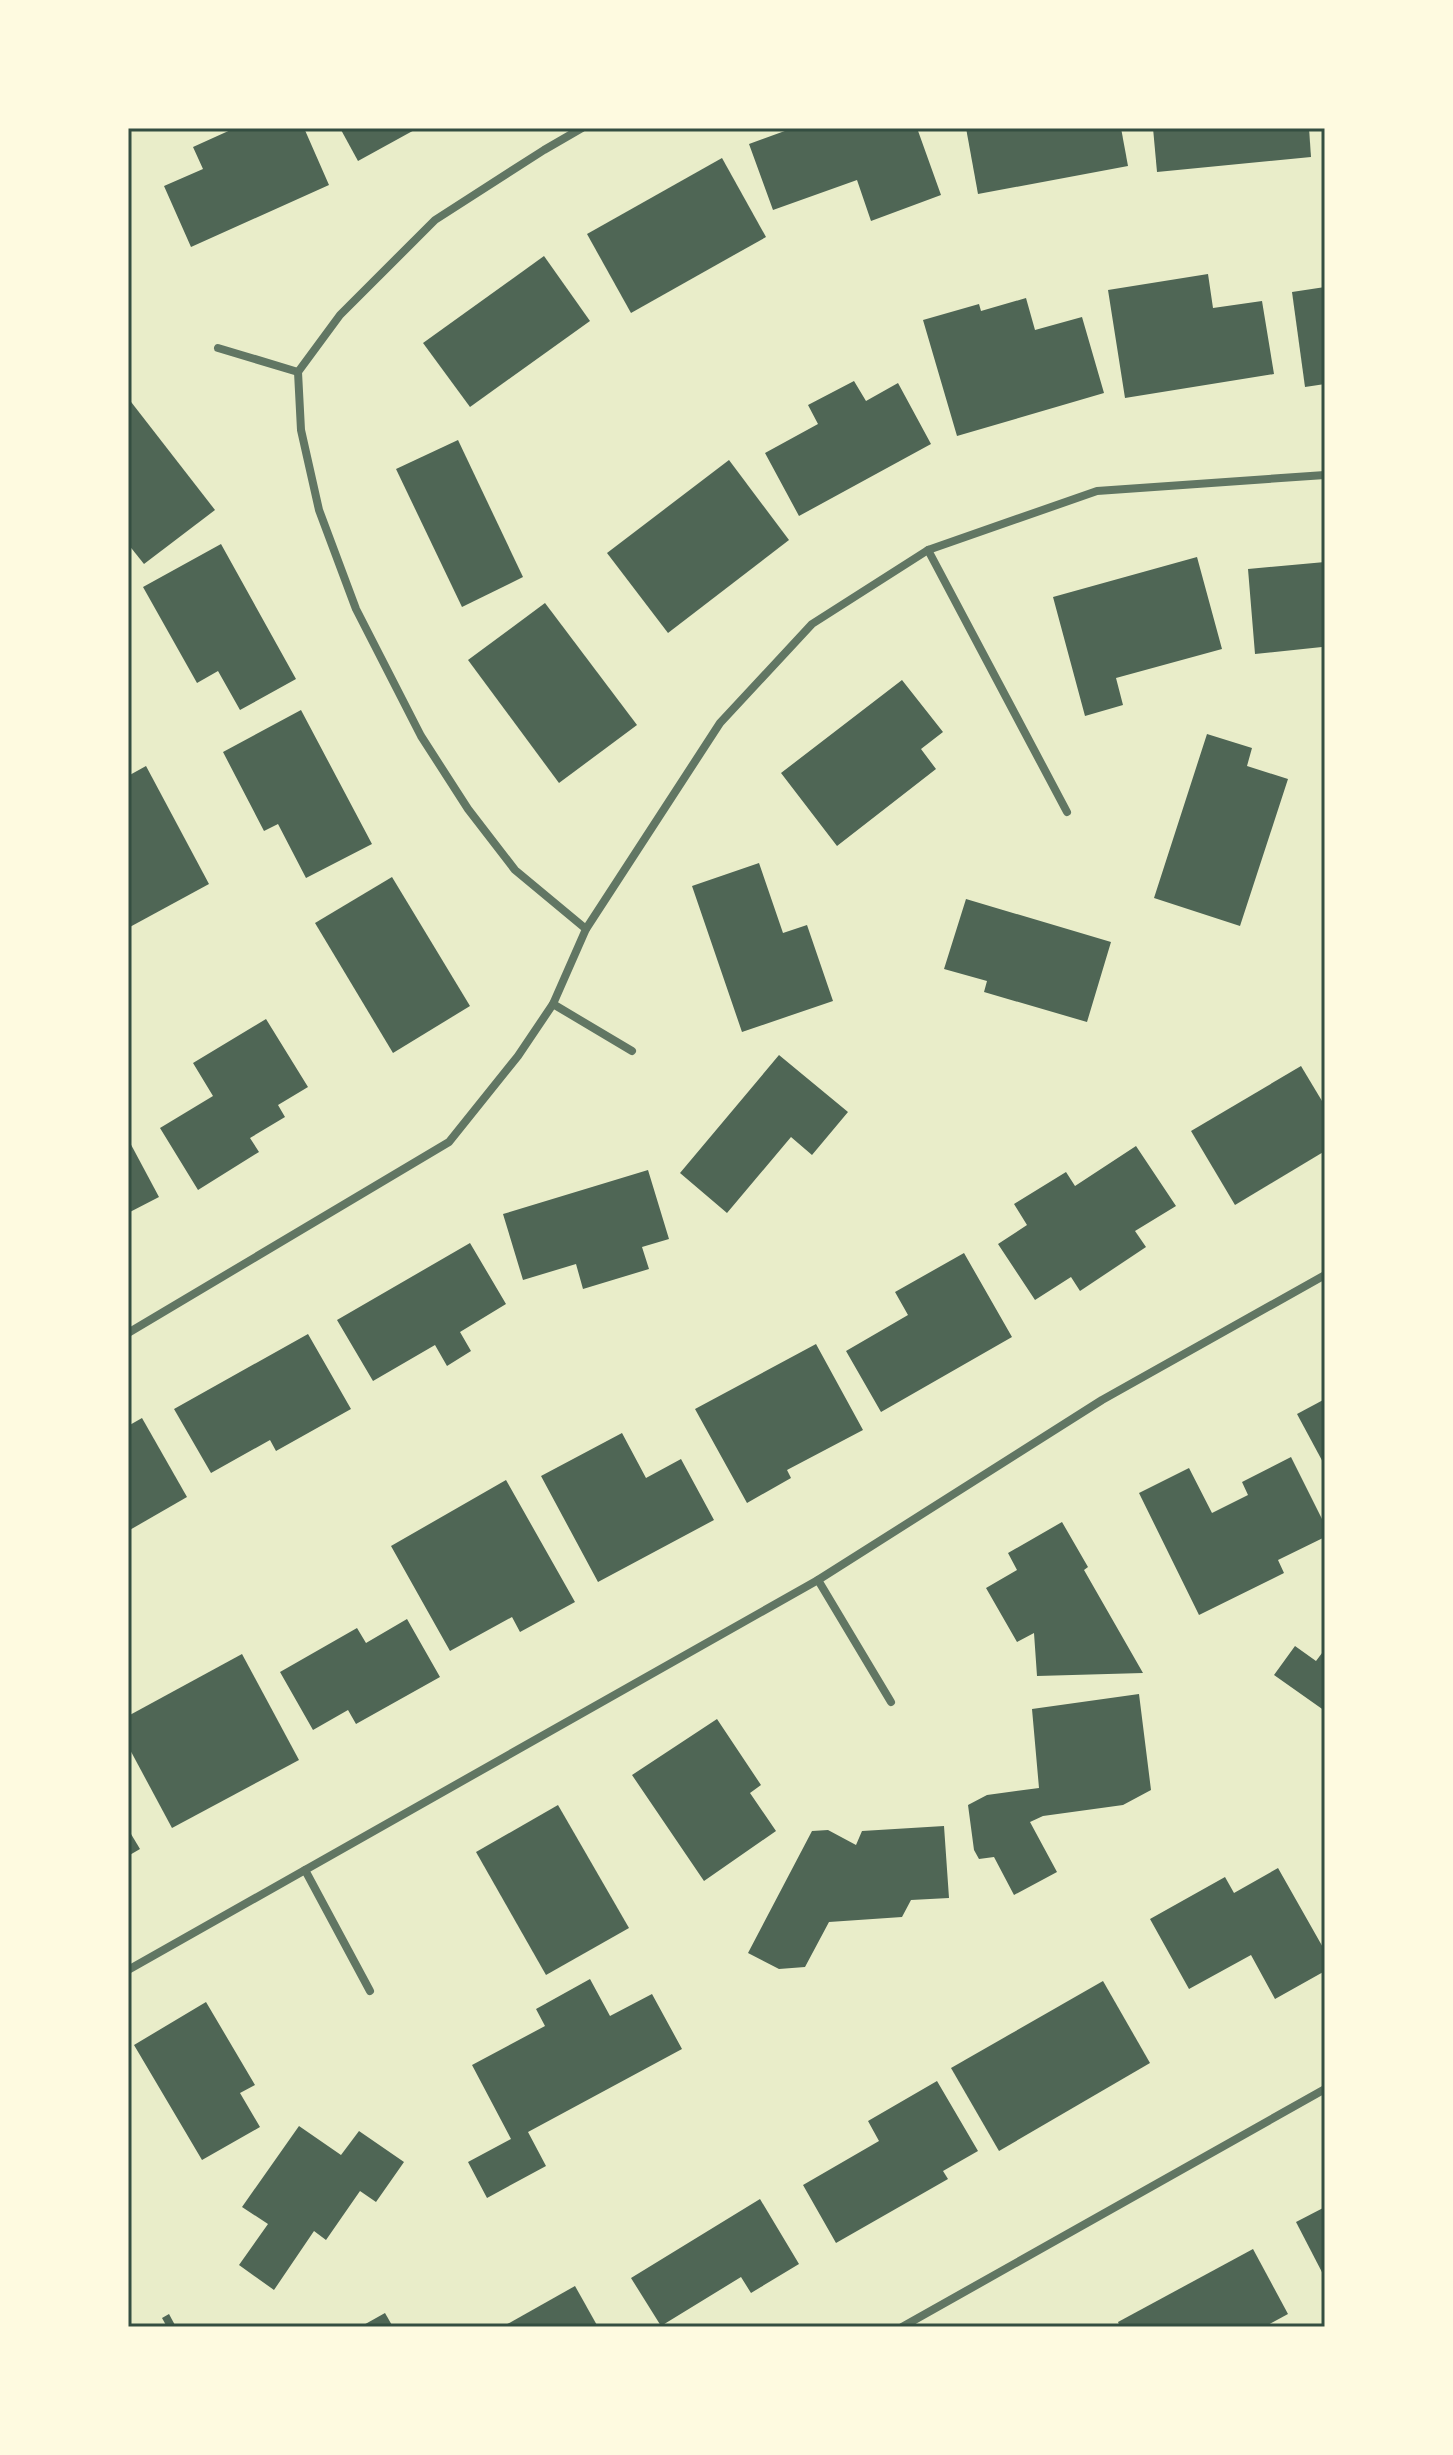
<svg xmlns="http://www.w3.org/2000/svg" width="1453" height="2455" viewBox="0 0 1453 2455" font-family="'DM Sans',sans-serif">
	<rect width="100%" height="100%" fill="#e9edc9"/>
	<g fill="#4f6655">
		<path d="M235,128H304L329,185L191,247L164,186L203,169L193,147Z"/>
		<path d="M340,128H418L358,161Z"/>
		<path d="M793,128H917L941,195L871,221L857,180L773,210L749,144Z"/>
		<path d="M966,128H1121L1128,166L978,194Z"/>
		<path d="M1153,128H1309L1311,157L1157,172Z"/>
		<path d="M722,158L766,237L631,313L587,234Z"/>
		<path d="M544,256L590,321L470,407L423,343Z"/>
		<path d="M1208,274L1213,308L1262,301L1274,374L1125,398L1108,290Z"/>
		<path d="M1325,287V384L1305,387L1292,292Z"/>
		<path d="M1026,298L1035,330L1082,317L1104,393L957,436L923,320L979,304L981,311Z"/>
		<path d="M854,381L866,401L898,383L931,444L799,516L765,453L818,424L808,405Z"/>
		<path d="M128,398L215,510L144,564L128,544Z"/>
		<path d="M458,440L523,577L462,607L396,469Z"/>
		<path d="M729,460L789,540L668,633L607,553Z"/>
		<path d="M221,544L296,679L240,710L218,671L197,683L143,587Z"/>
		<path d="M1197,557L1222,649L1116,678L1123,705L1085,716L1053,597Z"/>
		<path d="M1325,562V653H1323L1322,647L1255,654L1248,569Z"/>
		<path d="M545,603L637,725L559,783L468,660Z"/>
		<path d="M902,680L943,732L921,749L936,769L837,846L781,773Z"/>
		<path d="M301,710L372,844L306,878L278,824L264,831L223,752Z"/>
		<path d="M1207,734L1252,748L1247,766L1288,779L1240,926L1154,898Z"/>
		<path d="M146,766L209,884L128,928V776Z"/>
		<path d="M759,863L783,933L807,925L833,1001L742,1032L692,886Z"/>
		<path d="M392,877L470,1006L393,1053L315,923Z"/>
		<path d="M966,899L1111,942L1087,1022L984,992L987,981L944,969Z"/>
		<path d="M266,1019L308,1087L278,1105L285,1117L250,1138L259,1152L198,1190L160,1128L213,1096L193,1063Z"/>
		<path d="M779,1055L848,1112L812,1155L791,1137L727,1213L680,1173Z"/>
		<path d="M1301,1066L1325,1106V1151L1235,1205L1191,1131Z"/>
		<path d="M128,1139L159,1197L128,1213Z"/>
		<path d="M1136,1146L1176,1206L1135,1231L1146,1247L1080,1291L1071,1277L1035,1300L998,1244L1027,1225L1014,1204L1066,1172L1075,1186Z"/>
		<path d="M648,1170L669,1239L642,1247L649,1269L583,1289L576,1264L523,1280L503,1214Z"/>
		<path d="M470,1243L506,1304L460,1332L471,1351L447,1366L435,1345L373,1381L337,1320Z"/>
		<path d="M964,1253L1012,1337L881,1412L846,1351L908,1315L895,1292Z"/>
		<path d="M308,1334L351,1409L276,1451L270,1440L211,1473L174,1409Z"/>
		<path d="M816,1344L863,1430L787,1470L791,1478L747,1503L695,1409Z"/>
		<path d="M1325,1399V1466L1297,1414Z"/>
		<path d="M142,1418L187,1497L128,1531V1426Z"/>
		<path d="M622,1433L646,1478L681,1459L714,1520L598,1582L541,1476Z"/>
		<path d="M1291,1457L1325,1525V1537L1278,1560L1284,1573L1199,1615L1139,1493L1189,1468L1212,1513L1248,1495L1242,1482Z"/>
		<path d="M506,1480L575,1602L520,1632L512,1617L450,1651L391,1546Z"/>
		<path d="M1062,1522L1088,1567L1084,1570L1143,1673L1037,1676L1034,1633L1017,1642L986,1588L1017,1570L1008,1553Z"/>
		<path d="M407,1619L440,1677L356,1724L348,1710L313,1730L280,1672L357,1628L366,1643Z"/>
		<path d="M1295,1646L1316,1661L1325,1649V1711L1274,1675Z"/>
		<path d="M242,1654L299,1760L172,1828L128,1746V1716Z"/>
		<path d="M1139,1694L1151,1790L1123,1805L1043,1816L1030,1822L1057,1872L1014,1895L994,1857L979,1859L974,1850L968,1805L987,1795L1039,1788L1032,1709Z"/>
		<path d="M717,1719L761,1785L750,1793L776,1831L704,1881L632,1775Z"/>
		<path d="M558,1805L629,1928L546,1975L476,1852Z"/>
		<path d="M944,1826L949,1898L911,1900L902,1917L829,1922L805,1967L779,1969L748,1953L812,1831L828,1830L856,1845L862,1831Z"/>
		<path d="M128,1829L140,1849L128,1856Z"/>
		<path d="M1278,1868L1325,1951V1971L1275,1999L1251,1955L1189,1989L1150,1919L1225,1877L1234,1893Z"/>
		<path d="M590,1979L610,2016L652,1994L682,2049L528,2132L546,2166L487,2198L468,2162L511,2139L472,2065L545,2026L536,2009Z"/>
		<path d="M1103,1981L1150,2063L999,2151L951,2068Z"/>
		<path d="M206,2002L255,2085L240,2093L260,2127L202,2160L134,2045Z"/>
		<path d="M937,2081L978,2151L943,2171L948,2179L836,2243L803,2185L879,2141L868,2121Z"/>
		<path d="M299,2126L341,2155L359,2131L404,2162L376,2202L360,2191L326,2240L314,2231L274,2290L239,2265L268,2224L242,2207Z"/>
		<path d="M760,2199L799,2264L751,2293L741,2277L661,2326L631,2278Z"/>
		<path d="M1325,2207V2278L1296,2222Z"/>
		<path d="M1253,2249L1288,2314L1264,2327H1120L1118,2322Z"/>
		<path d="M575,2286L598,2327H502Z"/>
		<path d="M385,2313L393,2327H360Z"/>
		<path d="M169,2314L176,2327H167L162,2318Z"/>
	</g>
	<g fill="none" stroke-linecap="round" stroke-linejoin="round">
		<g stroke="#617663" stroke-width="8">
			<path d="M218,348L298,372"/>
			<path d="M298,372L301,430L319,510L356,609L421,736L468,809L515,870L586,929"/>
			<path d="M298,372L340,315L435,220L544,150L582,128"/>
			<path d="M928,550L1067,812"/>
			<path d="M553,1004L632,1051"/>
			<path d="M128,1333L449,1142L518,1056L553,1004L586,929L720,723L812,624L928,550L1097,491L1325,475"/>
			<path d="M818,1580L891,1702"/>
			<path d="M305,1870L370,1991"/>
			<path d="M128,1970L818,1580L1102,1400L1325,1275"/>
			<path d="M902,2327L1325,2089"/>
		</g>
	</g>
	<rect width="1453" height="2455" fill="none" stroke="#fefae0" stroke-width="260"/>
	<rect x="130" y="130" width="1193" height="2195" fill="none" stroke="#344e41" stroke-width="3"/>
</svg>
